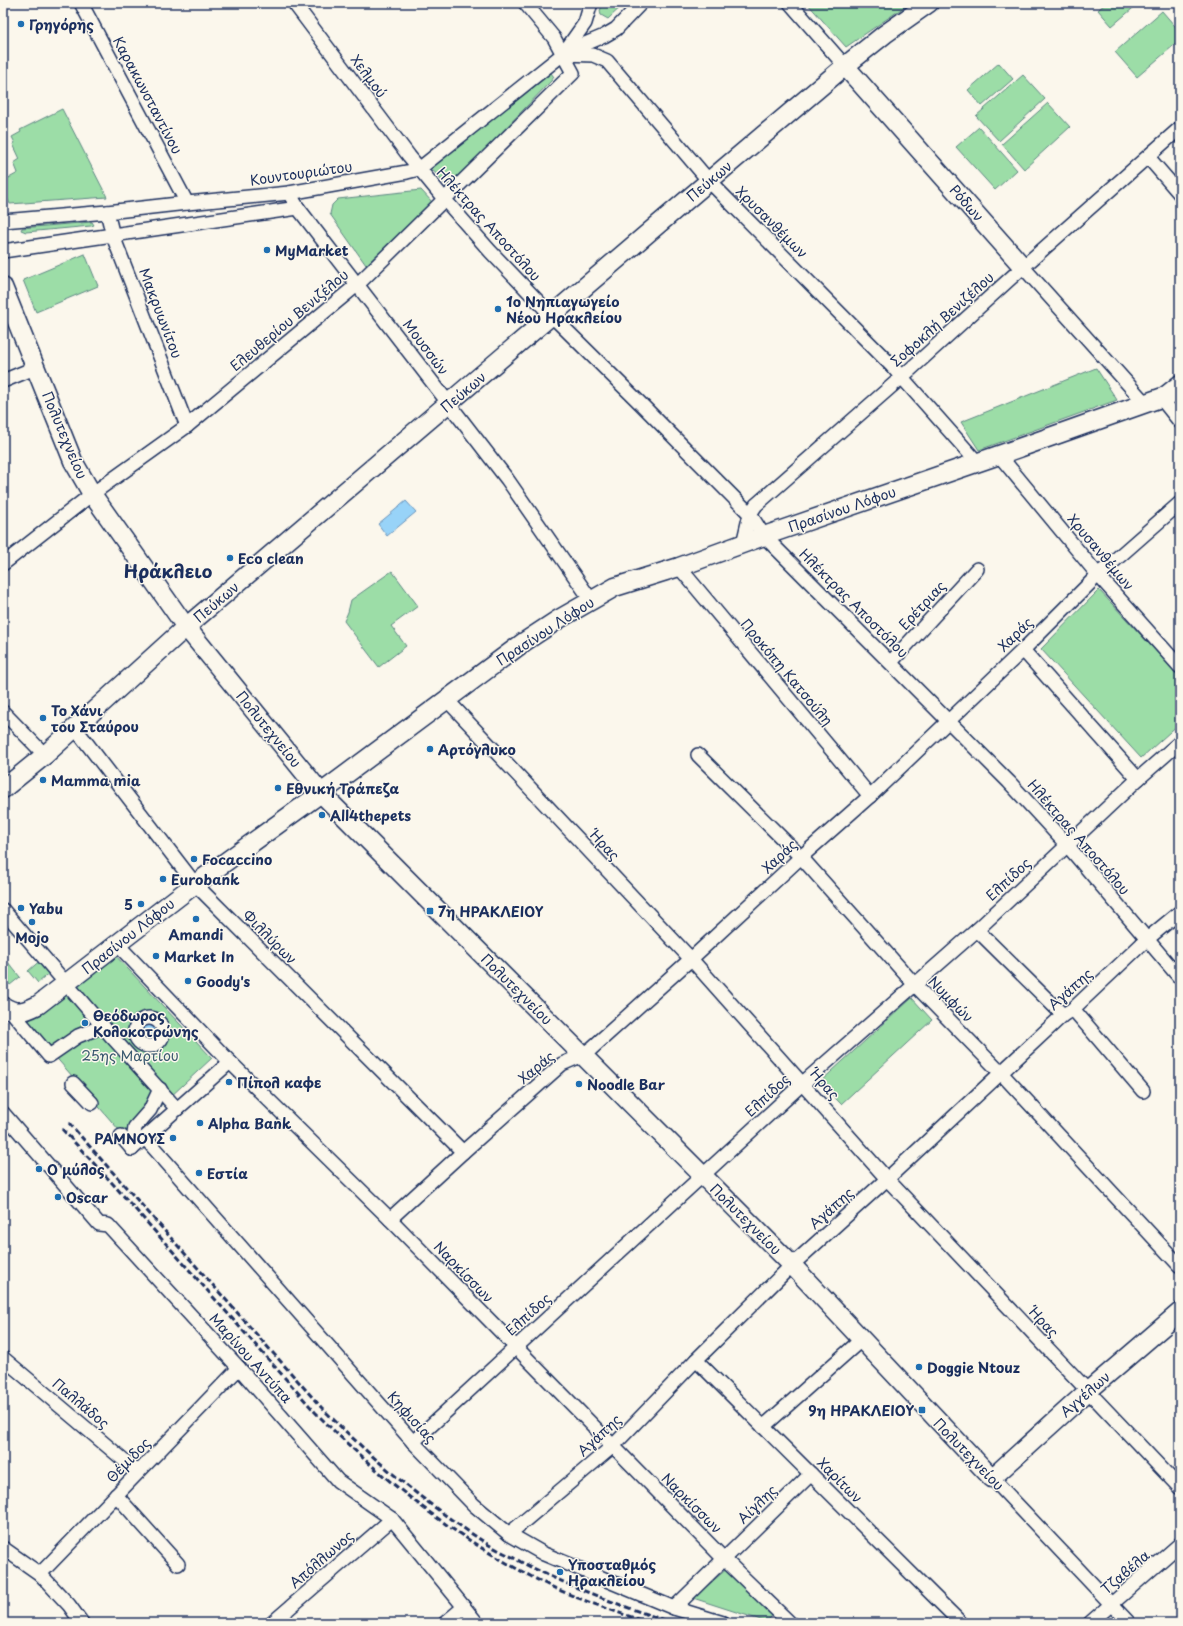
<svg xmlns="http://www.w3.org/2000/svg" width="1183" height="1626" viewBox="0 0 1183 1626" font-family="'Playpen Sans',sans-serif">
	<rect width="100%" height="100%" fill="#fbf7ec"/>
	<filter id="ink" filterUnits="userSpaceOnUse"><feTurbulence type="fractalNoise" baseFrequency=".025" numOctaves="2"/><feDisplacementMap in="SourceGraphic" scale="8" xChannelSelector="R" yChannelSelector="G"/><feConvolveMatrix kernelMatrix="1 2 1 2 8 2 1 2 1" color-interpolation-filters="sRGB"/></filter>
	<g filter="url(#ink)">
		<g fill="#9cdda7" stroke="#5c8682">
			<path d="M603,3H625L608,19L601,15L600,11Z"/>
			<path d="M807,3H910L846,47Z"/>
			<path d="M1106,3H1139L1112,26L1098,10Z"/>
			<path d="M1162,11L1180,32V40L1137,77L1115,52Z"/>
			<path d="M999,63L1013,79L982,106L968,90Z"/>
			<path d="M551,73L554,77L551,81L448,188L431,168Z"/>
			<path d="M1023,75L1045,99L999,141L976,116Z"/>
			<path d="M1048,103L1070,127L1024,169L1002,144Z"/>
			<path d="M62,109L107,197L10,204L3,189V177L7,175L9,178L18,173L14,163L20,159L13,144L15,143L12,137L21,132L20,130Z"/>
			<path d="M979,127L1017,170L995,190L956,147Z"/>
			<path d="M421,190L433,203L366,265L330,214L332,205L338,199Z"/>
			<path d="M92,222L94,225L91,226L26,232L21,230L22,228Z"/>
			<path d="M85,254L98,286L36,312L23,280Z"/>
			<path d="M1096,368L1117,400L979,450L961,422Z"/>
			<path d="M392,571L418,606L391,626L406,646L379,667L344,621L348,612L351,600Z"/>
			<path d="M1099,590L1180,677V723L1141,758L1041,649Z"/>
			<path d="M113,953L212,1058L126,1138L26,1023Z"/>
			<path d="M3,956L20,977L10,985L3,976Z"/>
			<path d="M42,959L52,971L38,983L28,971Z"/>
			<path d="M912,998L932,1020L841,1104L820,1082Z"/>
			<path d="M729,1567L774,1613L767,1622L693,1598Z"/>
		</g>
		<g fill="#98d3f8" stroke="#6691ba">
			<path d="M406,501L416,512L387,536L378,524Z"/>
			<circle cx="148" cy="1032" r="9"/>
		</g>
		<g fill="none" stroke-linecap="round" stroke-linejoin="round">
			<defs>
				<g id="street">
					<path d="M81,3L187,203"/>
					<path d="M294,3L409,156L445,200L490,251L552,316L641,404L750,514L764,536L1009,782L1067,845L1180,978"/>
					<path d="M790,3L845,66"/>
					<path d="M566,52L604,36L616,29L641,3"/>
					<path d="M563,54L593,55L607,61L709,181L891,365L977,462"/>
					<path d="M1148,157L1180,194"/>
					<path d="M289,193L298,208L507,479L591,600"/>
					<path d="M107,212L113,236L187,426"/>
					<path d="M3,221L107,212L187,203L289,193L407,172L419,169L563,54L585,23L591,3"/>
					<path d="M3,251L298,208"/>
					<path d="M1023,267L1145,403"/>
					<path d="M3,381L37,367"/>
					<path d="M1180,381L1160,397L1180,422"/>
					<path d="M999,455L1098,575L1180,667"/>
					<path d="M743,544L750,514L756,505L902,377L1023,267L1180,128"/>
					<path d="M3,564L92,494L187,426L358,284L573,73L554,38L525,3"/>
					<path d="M679,567L870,796"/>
					<path d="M1023,650L1138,779"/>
					<path d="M891,662L977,569"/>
					<path d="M447,700L691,959L887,1179L1180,1488"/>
					<path d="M3,712L45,755"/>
					<path d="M75,728L195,884L463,1152"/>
					<path d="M698,755L801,857L915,985L1001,1073L1180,1266"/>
					<path d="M3,910L112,1037L177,1109"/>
					<path d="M977,930L1063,1015"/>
					<path d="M116,943L230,1062L390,1219L724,1559L790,1623"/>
					<path d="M1073,1009L1143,1091"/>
					<path d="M12,1012L49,1056L78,1036L103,1026"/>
					<circle cx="149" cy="1032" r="14"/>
					<path d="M73,1083L92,1103"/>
					<path d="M3,1113L99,1224L108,1225L239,1368L338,1481L392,1519L477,1623"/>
					<path d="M121,1136L132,1149"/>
					<path d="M145,1138L413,1442L474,1505L509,1534L544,1554L674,1608L723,1623"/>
					<path d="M132,1149L230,1062"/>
					<path d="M132,1149L135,1127L150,1110L160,1089"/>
					<path d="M390,1219L463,1152L562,1064L583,1055L592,1048L691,959L801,857L870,796L1023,650L1098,575L1180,503"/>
					<path d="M3,1358L138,1472"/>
					<path d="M696,1360L961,1623"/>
					<path d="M763,1427L861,1340"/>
					<path d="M413,1442L803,1083L977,930L1138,779L1180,742"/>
					<path d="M992,1478L1129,1623"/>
					<path d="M116,1495L178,1564"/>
					<path d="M509,1534L613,1446L696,1360L792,1265L887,1179L1063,1015L1073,1009L1146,940L1180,912"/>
					<path d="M3,1548L40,1574L69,1605L82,1623"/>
					<path d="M40,1574L239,1368"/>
					<path d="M674,1608L811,1474"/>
					<path d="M272,1623L392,1519"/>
					<path d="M445,1623L464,1607"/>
					<path d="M1090,1623L1180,1544"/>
				</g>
				<g id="secondary">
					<path d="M845,66L1023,267"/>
					<path d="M3,287L73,461L92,494L186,627L308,777L321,793L792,1265L992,1478L1088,1391L1180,1312"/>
					<path d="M3,789L45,755L186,627L709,181L845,66L885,34L929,3"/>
					<path d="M3,1006C17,1015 24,1012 38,1005L195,884L321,793L524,642L559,619L615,587L679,567L764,536L999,455L1180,391"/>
				</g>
			</defs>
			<use href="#street" stroke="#1b2f5e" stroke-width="16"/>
			<use href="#secondary" stroke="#1b2f5e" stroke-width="21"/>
			<use href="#street" stroke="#fbf7ec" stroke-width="13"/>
			<use href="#secondary" stroke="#fbf7ec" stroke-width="18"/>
			<g stroke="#1b2f5e" stroke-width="3" stroke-dasharray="6 3" stroke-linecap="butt">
				<path d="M69,1123L321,1407C372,1459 428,1506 489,1545C499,1551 511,1556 521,1562C570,1587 621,1606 673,1623"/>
				<path d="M62,1129L113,1184L315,1412C383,1481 459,1541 546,1584C579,1600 614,1611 649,1623"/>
			</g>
		</g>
	</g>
	<g fill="#1f6fb2" stroke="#fbf7ec" stroke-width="1.5">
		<circle cx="21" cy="24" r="4"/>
		<circle cx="267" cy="250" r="4"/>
		<circle cx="498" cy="309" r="4"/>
		<circle cx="230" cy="558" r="4"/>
		<circle cx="43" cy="718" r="4"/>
		<circle cx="430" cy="749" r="4"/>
		<circle cx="43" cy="780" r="4"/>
		<circle cx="278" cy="788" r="4"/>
		<circle cx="322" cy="815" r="4"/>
		<circle cx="194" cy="859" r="4"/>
		<circle cx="163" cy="879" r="4"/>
		<circle cx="141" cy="904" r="4"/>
		<circle cx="21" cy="908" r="4"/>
		<rect x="426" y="907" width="8" height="8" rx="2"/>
		<circle cx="196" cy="919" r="4"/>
		<circle cx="32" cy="922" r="4"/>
		<circle cx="156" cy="956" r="4"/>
		<circle cx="188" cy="981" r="4"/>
		<circle cx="85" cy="1023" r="4"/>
		<circle cx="229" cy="1082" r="4"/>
		<circle cx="579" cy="1084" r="4"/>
		<circle cx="200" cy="1123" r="4"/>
		<circle cx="173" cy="1138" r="4"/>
		<circle cx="39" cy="1169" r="4"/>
		<circle cx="199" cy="1173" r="4"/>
		<circle cx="58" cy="1197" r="4"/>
		<circle cx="919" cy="1367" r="4"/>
		<rect x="918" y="1406" width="8" height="8" rx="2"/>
		<circle cx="560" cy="1572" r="4"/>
	</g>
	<g text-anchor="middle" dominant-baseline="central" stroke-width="3" stroke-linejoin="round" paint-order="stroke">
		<g font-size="14" font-weight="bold" fill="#1b2f5e" stroke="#fbf7ec" text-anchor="start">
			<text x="29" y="24">Γρηγόρης</text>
			<text x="275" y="250">MyMarket</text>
			<text x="506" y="301">1ο Νηπιαγωγείο<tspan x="506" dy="16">Νέου Ηρακλείου</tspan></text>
			<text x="238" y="558">Eco clean</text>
			<text x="51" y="710">Το Χάνι<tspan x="51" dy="16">του Σταύρου</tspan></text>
			<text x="438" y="749">Αρτόγλυκο</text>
			<text x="51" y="780">Mamma mia</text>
			<text x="286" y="788">Εθνική Τράπεζα</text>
			<text x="330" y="815">All4thepets</text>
			<text x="202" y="859">Focaccino</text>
			<text x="171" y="879">Eurobank</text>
			<text x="133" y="904" text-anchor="end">5</text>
			<text x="29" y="908">Yabu</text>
			<text x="438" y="911">7η ΗΡΑΚΛΕΙΟΥ</text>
			<text x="196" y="934" text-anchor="middle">Amandi</text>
			<text x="32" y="937" text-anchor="middle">Mojo</text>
			<text x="164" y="956">Market In</text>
			<text x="196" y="981">Goody's</text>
			<text x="93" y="1015">Θεόδωρος<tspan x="93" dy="16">Κολοκοτρώνης</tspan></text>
			<text x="237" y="1082">Πίπολ καφε</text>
			<text x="587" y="1084">Noodle Bar</text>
			<text x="208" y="1123">Alpha Bank</text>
			<text x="165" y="1138" text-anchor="end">ΡΑΜΝΟΥΣ</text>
			<text x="47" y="1169">Ο μύλος</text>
			<text x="207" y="1173">Εστία</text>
			<text x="66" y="1197">Oscar</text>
			<text x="927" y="1367">Doggie Ntouz</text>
			<text x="914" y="1410" text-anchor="end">9η ΗΡΑΚΛΕΙΟΥ</text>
			<text x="568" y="1564">Υποσταθμός<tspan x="568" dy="16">Ηρακλείου</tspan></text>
		</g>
		<g font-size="14" fill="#1b2f5e" stroke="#fbf7ec">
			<text transform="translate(369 76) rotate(53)">Χελμού</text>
			<text transform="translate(148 95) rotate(62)">Καρακωνσταντίνου</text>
			<text transform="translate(301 173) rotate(-8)">Κουντουριώτου</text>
			<text transform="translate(709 181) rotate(-40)">Πεύκων</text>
			<text transform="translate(967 203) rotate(49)">Ρόδων</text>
			<text transform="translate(772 222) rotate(45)">Χρυσανθέμων</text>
			<text transform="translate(489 224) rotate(48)">Ηλέκτρας Αποστόλου</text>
			<text transform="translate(161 313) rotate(69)">Μακρυωνίτου</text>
			<text transform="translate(942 319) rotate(-42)">Σοφοκλή Βενιζέλου</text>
			<text transform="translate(289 320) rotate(-40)">Ελευθερίου Βενιζέλου</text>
			<text transform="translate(426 347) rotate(53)">Μουσσών</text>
			<text transform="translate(463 392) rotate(-40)">Πεύκων</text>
			<text transform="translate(65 435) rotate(67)">Πολυτεχνείου</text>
			<text transform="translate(842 509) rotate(-19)">Πρασίνου Λόφου</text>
			<text transform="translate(1101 552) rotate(50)">Χρυσανθέμων</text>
			<text transform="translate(216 602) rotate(-40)">Πεύκων</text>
			<text transform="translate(854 603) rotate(45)">Ηλέκτρας Αποστόλου</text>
			<text transform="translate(922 605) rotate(-47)">Ερέτριας</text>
			<text transform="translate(545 631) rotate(-33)">Πρασίνου Λόφου</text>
			<text transform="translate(1015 634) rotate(-44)">Χαράς</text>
			<text transform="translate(787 672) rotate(50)">Προκόπη Κατσούλη</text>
			<text transform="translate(269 729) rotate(51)">Πολυτεχνείου</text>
			<text transform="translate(1079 837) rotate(49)">Ηλέκτρας Αποστόλου</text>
			<text transform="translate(605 845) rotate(47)">Ήρας</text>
			<text transform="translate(779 856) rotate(-43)">Χαράς</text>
			<text transform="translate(1008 879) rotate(-43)">Ελπίδος</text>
			<text transform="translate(128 936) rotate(-38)">Πρασίνου Λόφου</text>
			<text transform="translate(270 937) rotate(45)">Φιλλύρων</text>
			<text transform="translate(517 989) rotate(45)">Πολυτεχνείου</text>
			<text transform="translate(1070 989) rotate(-42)">Αγάπης</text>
			<text transform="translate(951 999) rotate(46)">Νυμφών</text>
			<text transform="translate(536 1067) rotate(-39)">Χαράς</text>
			<text transform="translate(825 1084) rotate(49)">Ήρας</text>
			<text transform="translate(767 1095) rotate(-43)">Ελπίδος</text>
			<text transform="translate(831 1208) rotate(-42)">Αγάπης</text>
			<text transform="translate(746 1219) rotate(45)">Πολυτεχνείου</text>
			<text transform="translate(464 1272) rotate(46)">Ναρκίσσων</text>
			<text transform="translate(528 1314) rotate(-42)">Ελπίδος</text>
			<text transform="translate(1044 1322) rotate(47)">Ήρας</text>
			<text transform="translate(251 1358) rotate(48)">Μαρίνου Αντύπα</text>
			<text transform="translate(1085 1394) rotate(-41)">Αγγέλων</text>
			<text transform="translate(81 1403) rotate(40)">Παλλάδος</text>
			<text transform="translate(412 1417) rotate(48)">Κηφισίας</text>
			<text transform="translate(599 1435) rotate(-43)">Αγάπης</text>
			<text transform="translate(969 1454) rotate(46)">Πολυτεχνείου</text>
			<text transform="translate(128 1460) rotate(-46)">Θέμιδος</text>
			<text transform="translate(840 1480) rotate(45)">Χαρίτων</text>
			<text transform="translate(692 1503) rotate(45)">Ναρκίσσων</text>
			<text transform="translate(757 1504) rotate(-44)">Αίγλης</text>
			<text transform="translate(321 1559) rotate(-41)">Απόλλωνος</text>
			<text transform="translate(1125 1572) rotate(-41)">Τζαβέλα</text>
		</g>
		<g font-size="14" fill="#3b5a70" stroke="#fbf7ec">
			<text x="130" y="1055">25ης Μαρτίου</text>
		</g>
		<g font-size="18" font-weight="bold" fill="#1b2f5e" stroke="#fbf7ec">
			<text x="168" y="570">Ηράκλειο</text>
		</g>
	</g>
	<rect width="1183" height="1626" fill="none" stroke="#fbf7ec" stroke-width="16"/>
	<rect x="8" y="8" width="1167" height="1610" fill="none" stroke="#1b2f5e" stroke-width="1.5" filter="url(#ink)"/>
</svg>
